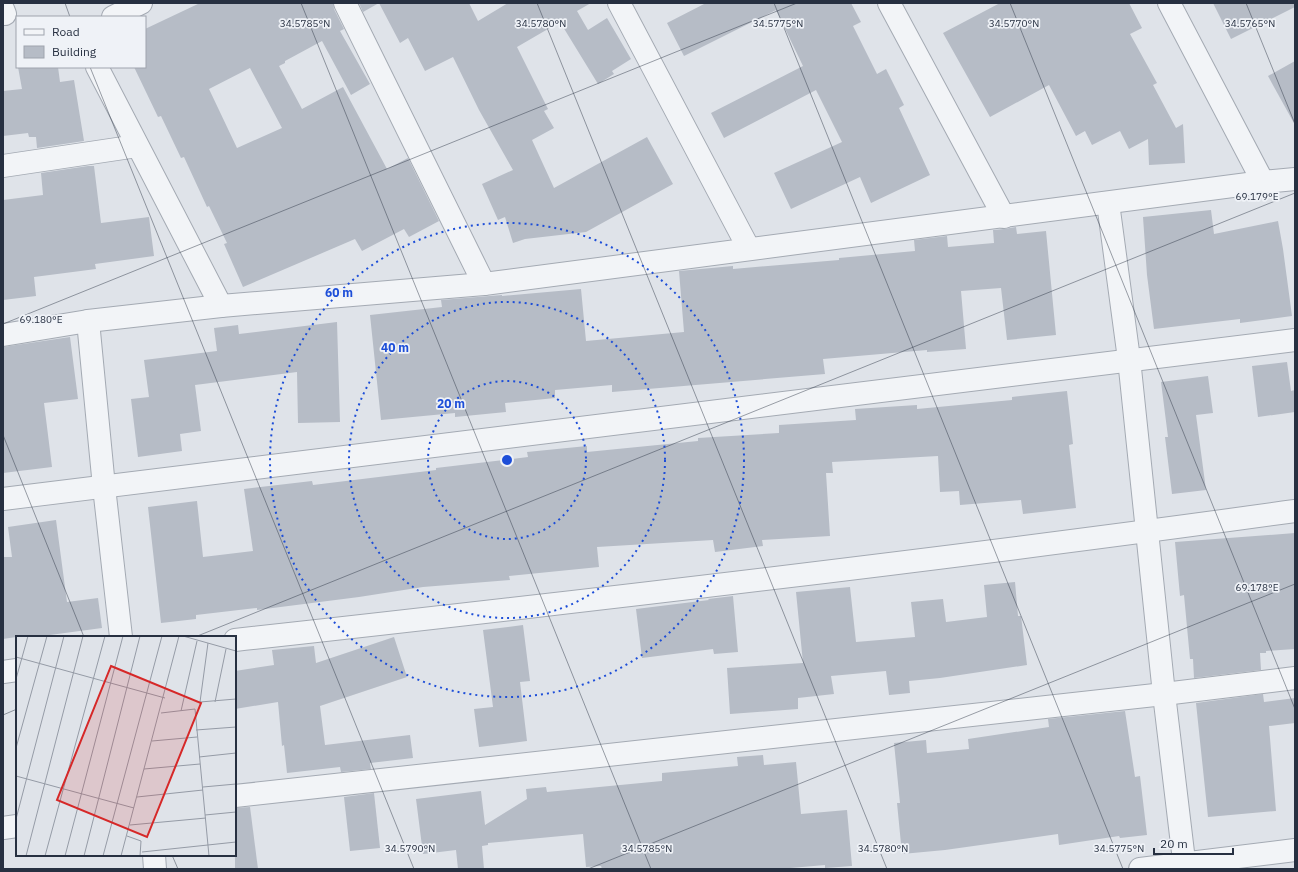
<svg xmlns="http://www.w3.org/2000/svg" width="1298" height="872" viewBox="0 0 1298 872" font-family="'IBM Plex Sans',sans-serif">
	<rect width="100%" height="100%" fill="#dfe3e9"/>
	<g fill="#b6bcc6" fill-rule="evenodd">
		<path d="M200,3H333L334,9L344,29L340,31L370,84L351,95L322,41L285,61V63L279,66L302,109L343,87L387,169L408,158L439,221L409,237L404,229L362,251L355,239L243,287L224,244L227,243L209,206L207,207L184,157L181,158L161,116L158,117L134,67H145V29ZM250,68L282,128L237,148L209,89Z"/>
		<path d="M359,3H469L478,21L508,3H591L577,11L588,30L607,18L631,59L612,71L614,74L598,84L560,22L517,47L548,109L544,111L554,128L532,140L554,188L647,137L673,184L586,232L525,239L513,243L505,217L498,220L482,184L513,170L479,110L453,57L425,71L408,38L400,43L379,3L363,12Z"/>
		<path d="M706,3H851L861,22L853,26L877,74L886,69L904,105L899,108L930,175L871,203L860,177L791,209L774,173L842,142L816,90L724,138L711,113L803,66L776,10L684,56L667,23Z"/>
		<path d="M1000,3H1129L1142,28L1130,34L1157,83L1153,85L1176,128L1183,124L1185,163L1149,165L1148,139L1129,149L1120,131L1092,145L1085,131L1076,136L1049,85L990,117L943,33Z"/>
		<path d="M1213,3H1295V7L1231,39Z"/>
		<path d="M1295,61V125L1268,76Z"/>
		<path d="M18,67H58L60,82L74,80L84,141L37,148L36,137H29L28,133L3,136V91L22,89Z"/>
		<path d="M88,166H94L101,223L149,217L154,256L95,264L96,269L34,277L36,296L3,300V200L43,195L41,173Z"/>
		<path d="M1211,210L1214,234L1278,221L1283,249L1292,316L1240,323V319L1154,329L1147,275L1143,217Z"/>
		<path d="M1016,227L1017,234L1046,231L1056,335L1007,340L1001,288L961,291L966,349L927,352V350L823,359L825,374L612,392V385L555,390V398L505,403L506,412L455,417V413L381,420L370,315L442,307L441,300L502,295V296L581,289L586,341L684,332L679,271L733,266V269L839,260V258L915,251L914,240L947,236L948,247L994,243L993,230L1004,229Z"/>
		<path d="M337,322L340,422L298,423L297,372L195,385L201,431L180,434L182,451L138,457L131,399L149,397L144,360L217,351L214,328L238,325L239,334Z"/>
		<path d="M70,337L78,399L44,403L52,467L3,473V347Z"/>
		<path d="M1287,362L1291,391L1295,390V412L1258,417L1252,366Z"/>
		<path d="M1208,376L1213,413L1196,415L1206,490L1172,494L1165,437H1168L1161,382Z"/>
		<path d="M1067,391L1073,444L1069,445L1076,508L1023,514L1021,500L960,505L959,491L940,492L938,456L832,462L833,473H826L830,536L762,540L763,546L715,552L713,540L597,547L599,567L509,576L510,580L423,587L359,597L257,610V608L196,615V619L161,623L148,507L197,501L203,557L253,551L244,489L312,481L313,485L436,470V468L528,457L527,452L587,446V452L698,441V438L779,433V425L856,420L855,409L917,405V409L1012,400V397Z"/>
		<path d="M56,520L67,602L98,598L102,628L35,637H16L3,639V557H12L8,527Z"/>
		<path d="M1295,533V649L1266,651V653H1260L1261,670L1194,678L1193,659H1190L1184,595L1180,596L1175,542Z"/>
		<path d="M1015,582L1018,616H1021L1027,665L940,678L909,681L910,693L889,695L886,671L831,676L834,694L798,698V709L730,714L727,668L803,663L796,592L850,587L856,642L915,637L911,602L943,599L946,622L987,617L984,585Z"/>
		<path d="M733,596L738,652L714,654L713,649L642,658L636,609L709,600L708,599Z"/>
		<path d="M523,625L530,681L520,682L527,741L479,747L474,709L493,707L483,630Z"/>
		<path d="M394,637L407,677L320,706L325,745L410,735L413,758L370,763L371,769L341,772L340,767L287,773L284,745L282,746L278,702L235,709V671L274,665L272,650L314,646L316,663Z"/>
		<path d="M1263,694L1264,702L1295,698V723L1269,726L1276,811L1208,817L1196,703Z"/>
		<path d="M1125,711L1135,777L1140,776L1147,835L1120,838L1119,836L1059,845L1058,834L945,850L902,854L897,803H900L894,743L926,740L927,753L969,749L968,739L1049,727L1048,719Z"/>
		<path d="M763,755L764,765L796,762L801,814L847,810L852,866L825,868V865L779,869H602L601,866L586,867L583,834L488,843V845L482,846L484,869H458L456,850L423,854L416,799L481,791L485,825L527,799L526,789L546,787L547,792L662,781V773L738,766L737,757Z"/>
		<path d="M374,793L380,848L350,851L344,797Z"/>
		<path d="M250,807L258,869H235V808Z"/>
	</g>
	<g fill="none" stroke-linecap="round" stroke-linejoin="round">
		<defs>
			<g id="minor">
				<path d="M345,3L484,284"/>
				<path d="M619,3L749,249"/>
				<path d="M889,3L1004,217"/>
				<path d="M1169,3L1263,182"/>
				<path d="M3,9L5,14H3"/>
				<path d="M113,17L141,3"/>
				<path d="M97,67L221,306"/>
				<path d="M3,166L137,146"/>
				<path d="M1108,203L1129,359L1164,694L1185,869"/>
				<path d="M88,321L104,487L121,637"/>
				<path d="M3,335L88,321L221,306L484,284L1263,182L1295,179"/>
				<path d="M3,499L1295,340"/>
				<path d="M235,640C589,601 942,560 1295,511"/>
				<path d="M3,672L17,670"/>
				<path d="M235,796L1164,694L1295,678"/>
				<path d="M3,828L17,826"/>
				<path d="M154,855L155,869"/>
				<path d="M1140,869L1295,850"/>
			</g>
		</defs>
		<use href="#minor" stroke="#a4aab3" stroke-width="24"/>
		<use href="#minor" stroke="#f2f4f7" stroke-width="22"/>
	</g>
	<path fill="none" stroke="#273041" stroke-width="1" stroke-opacity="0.45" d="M65,3L70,17M301,3L651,869M537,3L887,869M774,3L1123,869M1010,3L1295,709M1246,3L1295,124M90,67L414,869M3,324L797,3M3,435L84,637M195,637L1295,193M3,715L17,709M172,855L178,869M588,869L1295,584"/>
	<g fill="none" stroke="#1d4ed8" stroke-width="2" stroke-dasharray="2 4">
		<circle cx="507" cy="460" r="79"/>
		<circle cx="507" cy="460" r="158"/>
		<circle cx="507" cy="460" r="237"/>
	</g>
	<g transform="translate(16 636)">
		<rect width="220" height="220" fill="#dfe3e9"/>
		<path fill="none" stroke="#959ba6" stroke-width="1" d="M167,0L220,15M192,7L184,66L220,63M0,21L149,62M0,43L12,0M199,66L210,13M165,75L181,5M145,77L179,73L193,220M180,94L220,91M136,105L181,101M0,112L31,0M183,121L220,117M128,133L184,128M0,140L118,172M187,151L220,148M121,161L187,154M189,179L220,176M0,183L48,0M114,189L190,182M111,200L125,205L124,220M126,216L220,206M10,220L67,0M29,220L89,0M49,220L107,0M68,220L124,0M87,220L146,0M105,220L163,0"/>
		<path fill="#d62828" fill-opacity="0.15" stroke="#d62828" stroke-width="2" d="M95,30L185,67L131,201L41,164Z"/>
		<rect width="220" height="220" fill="none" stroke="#273041" stroke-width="2"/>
	</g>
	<g font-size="10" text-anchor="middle" fill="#273041" stroke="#eff2f7" stroke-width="3.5" stroke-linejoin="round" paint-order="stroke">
		<text x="305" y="27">34.5785°N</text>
		<text x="541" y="27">34.5780°N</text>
		<text x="778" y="27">34.5775°N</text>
		<text x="1014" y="27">34.5770°N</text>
		<text x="1250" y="27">34.5765°N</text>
		<text x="1257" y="200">69.179°E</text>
		<text x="41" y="323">69.180°E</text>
		<text x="1257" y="591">69.178°E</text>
		<text x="410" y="852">34.5790°N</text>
		<text x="647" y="852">34.5785°N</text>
		<text x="883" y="852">34.5780°N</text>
		<text x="1119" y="852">34.5775°N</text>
	</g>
	<circle cx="507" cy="460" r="6" fill="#1d4ed8" stroke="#eff2f7" stroke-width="2"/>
	<g font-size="12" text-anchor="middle" font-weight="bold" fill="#1d4ed8" stroke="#eff2f7" stroke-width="3.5" stroke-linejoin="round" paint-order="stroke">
		<text x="339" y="297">60 m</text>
		<text x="395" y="352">40 m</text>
		<text x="451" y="408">20 m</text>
	</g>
	<rect width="1298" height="872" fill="none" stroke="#273041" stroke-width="8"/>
	<rect x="16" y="16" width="130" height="52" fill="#eff2f7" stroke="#9fa4ae"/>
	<rect x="24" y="29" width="20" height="6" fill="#f2f4f7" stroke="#9fa4ae"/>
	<text x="52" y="36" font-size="12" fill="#273041">Road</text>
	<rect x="24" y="46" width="20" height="12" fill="#b6bcc6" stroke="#9fa4ae"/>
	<text x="52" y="56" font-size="12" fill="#273041">Building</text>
	<path d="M1154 848v6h79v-6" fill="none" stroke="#273041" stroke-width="2"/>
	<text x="1160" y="848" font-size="12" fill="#273041" stroke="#eff2f7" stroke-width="3" paint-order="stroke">20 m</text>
</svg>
